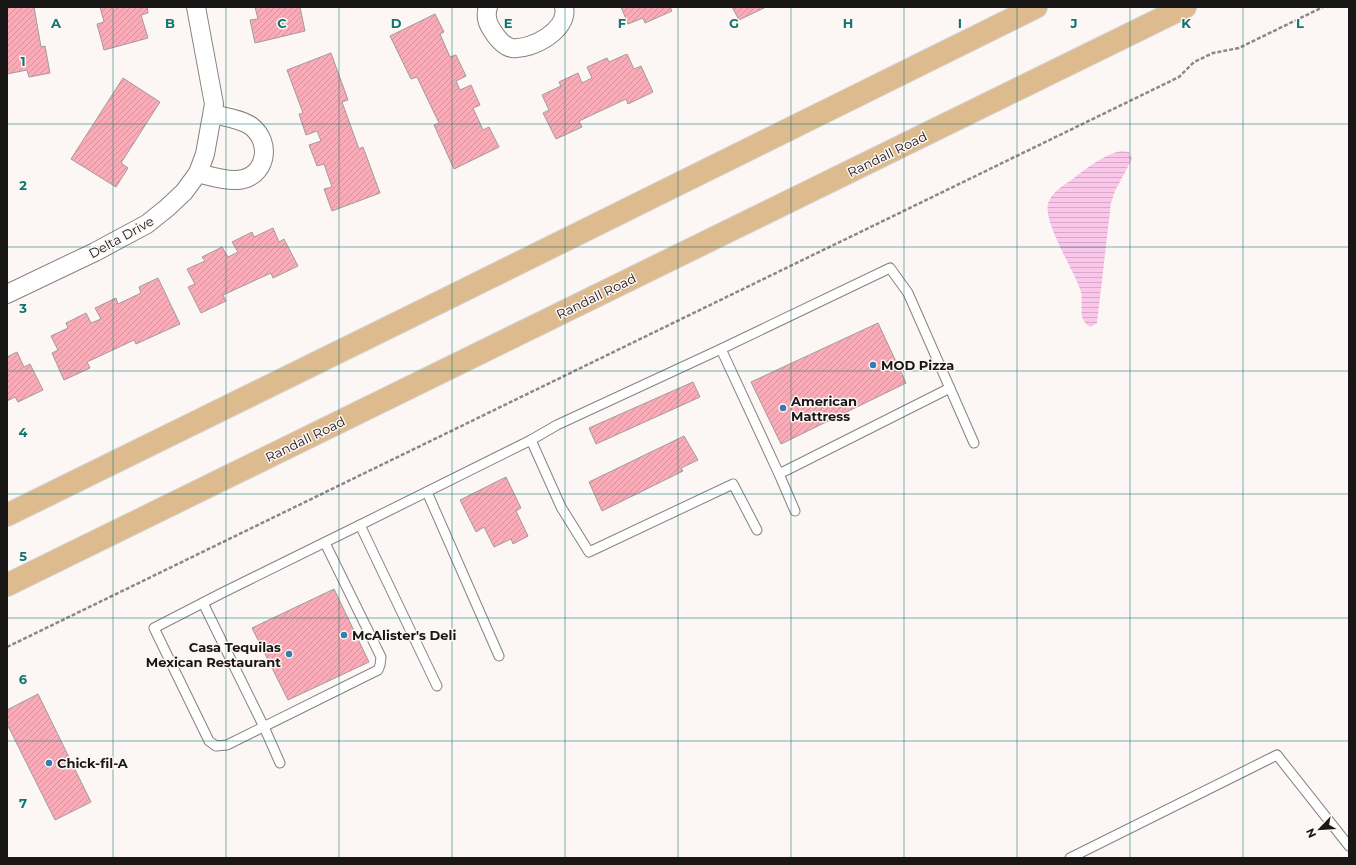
<svg xmlns="http://www.w3.org/2000/svg" width="1356" height="865" viewBox="0 0 1356 865" font-family="Montserrat,sans-serif">
	<defs>
		<pattern id="water-rules" width="6" height="5" patternUnits="userSpaceOnUse"><rect width="6" height="5" fill="#fac6ea"/><path d="M0 2.5h6" fill="none" stroke="#d6a9c8"/></pattern>
		<pattern id="building-hatch" width="6" height="6" patternUnits="userSpaceOnUse"><rect width="6" height="6" fill="#f9abb7"/><path d="M-1 1l2-2M0 6l6-6M5 7l2-2" fill="none" stroke="#d5929d"/></pattern>
	</defs>
	<rect width="100%" height="100%" fill="#fcf7f5"/>
	<path fill="url(#water-rules)" d="M1121,151L1129,152L1132,159L1115,191L1111,203L1097,323L1091,327C1076,320 1084,304 1081,292C1075,271 1040,219 1049,201C1053,191 1066,184 1074,178C1088,167 1103,155 1121,151Z"/>
	<g fill="url(#building-hatch)" stroke="#a19c9d">
		<path d="M7,7H34L41,47L45,46L50,73L29,77L27,70L7,74Z"/>
		<path d="M100,7H147L148,13L141,15L148,38L104,50L97,24L104,22Z"/>
		<path d="M255,7H300L305,31L255,43L250,20L258,19Z"/>
		<path d="M621,7H670L672,11L645,23L643,18L628,24Z"/>
		<path d="M732,7H766L739,20Z"/>
		<path d="M435,14L444,32L440,34L450,57L456,55L466,76L456,81L460,90L471,85L480,105L473,108L483,130L489,127L499,147L454,169L434,125L439,123L417,77L411,79L390,36Z"/>
		<path d="M331,53L348,100L342,102L359,149L363,147L380,193L332,211L324,189L332,187L324,164L317,166L309,145L321,141L317,131L306,135L299,114L303,113L287,70Z"/>
		<path d="M627,54L634,69L641,66L653,92L628,104L626,99L579,121L582,127L556,139L543,113L549,110L542,95L561,86L559,82L578,73L582,83L592,78L587,67L607,58L609,62Z"/>
		<path d="M123,78L160,102L121,163L128,168L116,187L71,159Z"/>
		<path d="M273,228L279,242L284,239L298,266L273,278L271,273L223,295L226,301L201,313L188,287L195,284L187,269L205,261L202,257L222,247L228,257L238,252L232,242L252,232L254,237Z"/>
		<path d="M158,278L180,324L136,344L134,340L87,362L90,368L64,380L52,353L58,350L51,336L68,328L66,323L86,313L91,323L101,319L95,308L116,298L118,304L141,293L139,287Z"/>
		<path d="M878,323L906,383L781,444L751,382Z"/>
		<path d="M17,352L24,367L30,364L43,390L18,402L15,397L7,401V357Z"/>
		<path d="M693,382L700,397L596,444L589,428Z"/>
		<path d="M684,436L698,460L681,468L683,471L602,511L589,482Z"/>
		<path d="M506,477L521,508L516,511L528,536L513,544L511,539L494,547L484,527L476,532L460,500Z"/>
		<path d="M334,589L369,662L288,700L252,628Z"/>
		<path d="M38,694L91,802L55,820L7,724V710Z"/>
	</g>
	<g fill="none" stroke-linecap="round" stroke-linejoin="round">
		<defs>
			<g id="service">
				<path d="M721,349L779,474"/>
				<path d="M531,440L561,507L589,552L733,484L757,530"/>
				<path d="M427,492L499,656"/>
				<path d="M795,511L779,474L950,388"/>
				<path d="M360,525L531,440L557,425L721,349L890,268L908,293L974,443"/>
				<path d="M325,543L381,657L380,665L378,670L227,745L216,746L209,741L154,628L222,593L360,525L437,686"/>
				<path d="M203,603L264,727L280,763"/>
				<path d="M1070,858L1277,755L1349,846"/>
			</g>
			<g id="minor">
				<path d="M488,7C485,16 487,23 492,30C496,37 504,47 512,48C532,50 569,30 564,7"/>
				<path d="M198,173C210,176 224,181 237,180C266,178 273,143 251,126C241,119 225,117 213,114"/>
				<path d="M7,294L95,252L147,224L167,208L184,192L198,173L205,154L214,104L196,7"/>
			</g>
			<g id="primary">
				<path d="M7,515L434,305L1036,7"/>
				<path d="M7,585L1185,7"/>
			</g>
		</defs>
		<use href="#service" stroke="#868280" stroke-width="11"/>
		<use href="#minor" stroke="#868280" stroke-width="20"/>
		<use href="#primary" stroke="#d6d5d5" stroke-width="24"/>
		<path stroke="#8c8887" stroke-width="2.5" stroke-dasharray="4 2" stroke-linecap="butt" d="M7,647L1179,77L1194,62L1213,53L1239,48L1323,7"/>
		<use href="#service" stroke="#fff" stroke-width="9"/>
		<use href="#minor" stroke="#fff" stroke-width="18"/>
		<use href="#primary" stroke="#ddbb8f" stroke-width="22"/>
	</g>
	<path fill="none" stroke="#0f766e" stroke-width="1" stroke-opacity="0.55" d="M113,7V858M226,7V858M339,7V858M452,7V858M565,7V858M678,7V858M791,7V858M904,7V858M1017,7V858M1130,7V858M1243,7V858M7,124H1349M7,247H1349M7,371H1349M7,494H1349M7,618H1349M7,741H1349"/>
	<g fill="#367cb1" stroke="#fcf7f5" stroke-width="1.5">
		<circle cx="873" cy="365" r="4"/>
		<circle cx="783" cy="408" r="4"/>
		<circle cx="344" cy="635" r="4"/>
		<circle cx="289" cy="654" r="4"/>
		<circle cx="49" cy="763" r="4"/>
	</g>
	<g text-anchor="middle" dominant-baseline="central" stroke-width="3" stroke-linejoin="round" paint-order="stroke">
		<g font-size="13" fill="#191716" stroke="#fcf7f5">
			<text transform="translate(887 154) rotate(-26)">Randall Road</text>
			<text transform="translate(121 237) rotate(-29)">Delta Drive</text>
			<text transform="translate(596 296) rotate(-26)">Randall Road</text>
			<text transform="translate(305 439) rotate(-26)">Randall Road</text>
		</g>
		<g font-size="13" font-weight="bold" fill="#191716" stroke="#fcf7f5" text-anchor="start">
			<text x="881" y="365">MOD Pizza</text>
			<text x="791" y="401">American<tspan x="791" dy="15">Mattress</tspan></text>
			<text x="352" y="635">McAlister's Deli</text>
			<text x="281" y="647" text-anchor="end">Casa Tequilas<tspan x="281" dy="15">Mexican Restaurant</tspan></text>
			<text x="57" y="763">Chick-fil-A</text>
		</g>
	</g>
	<g font-size="13" text-anchor="middle" font-weight="bold" fill="#0f766e" stroke="#fcf7f5" stroke-width="3" stroke-linejoin="round" paint-order="stroke">
		<text x="56" y="28">A</text>
		<text x="170" y="28">B</text>
		<text x="282" y="28">C</text>
		<text x="396" y="28">D</text>
		<text x="508" y="28">E</text>
		<text x="622" y="28">F</text>
		<text x="734" y="28">G</text>
		<text x="848" y="28">H</text>
		<text x="960" y="28">I</text>
		<text x="1074" y="28">J</text>
		<text x="1186" y="28">K</text>
		<text x="1300" y="28">L</text>
		<text x="23" y="66">1</text>
		<text x="23" y="190">2</text>
		<text x="23" y="313">3</text>
		<text x="23" y="437">4</text>
		<text x="23" y="561">5</text>
		<text x="23" y="684">6</text>
		<text x="23" y="808">7</text>
	</g>
	<rect width="1356" height="865" fill="none" stroke="#191716" stroke-width="16"/>
	<g transform="translate(1320 829) rotate(245)" stroke="#fcf7f5" stroke-width="3" paint-order="stroke">
	<path d="M0-3L7 15L0 10L-7 15Z" fill="#191716"/>
	<text y="-6" font-size="11" font-weight="bold" text-anchor="middle" fill="#191716">N</text>
	</g>
</svg>
